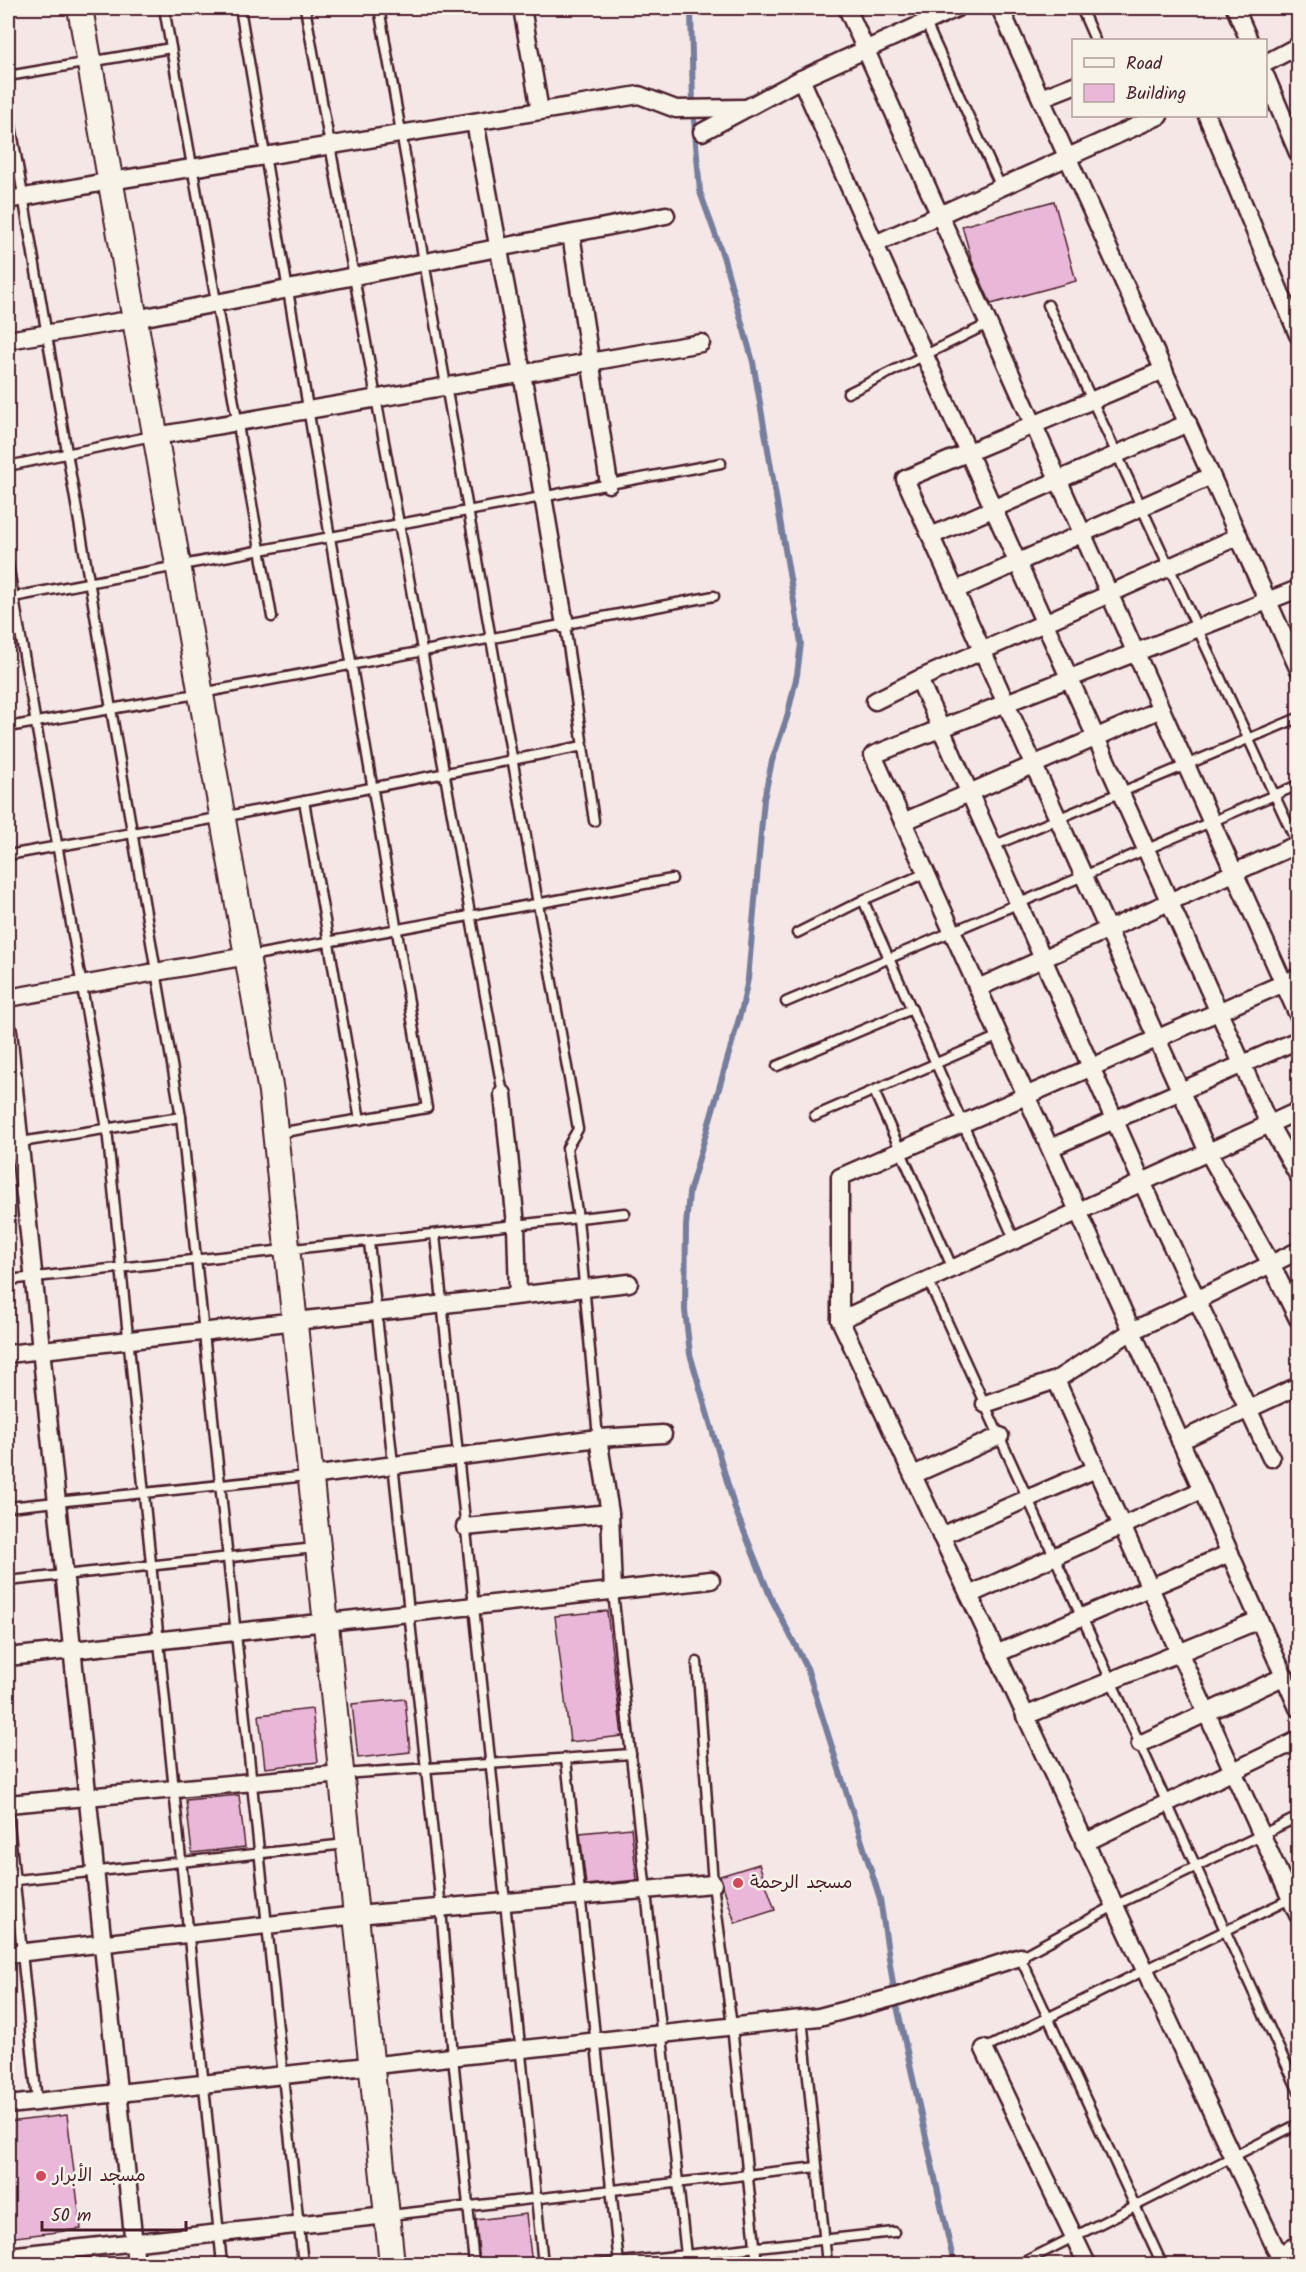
<svg xmlns="http://www.w3.org/2000/svg" width="1306" height="2272" viewBox="0 0 1306 2272" font-family="Kalam,'Playpen Sans Arabic',sans-serif">
	<rect width="100%" height="100%" fill="#f4e7e5"/>
	<filter id="ink" filterUnits="userSpaceOnUse"><feTurbulence type="fractalNoise" baseFrequency=".0167" numOctaves="2"/><feDisplacementMap in="SourceGraphic" scale="12" xChannelSelector="R" yChannelSelector="G"/><feConvolveMatrix kernelMatrix="1 2 1 2 8 2 1 2 1" color-interpolation-filters="sRGB"/></filter>
	<g filter="url(#ink)">
		<g fill="none" stroke-linecap="round" stroke-linejoin="round">
			<path stroke="#747e9e" stroke-width="6" d="M691,8L693,108L700,192L723,256L753,362L801,643L797,675L787,717L772,761L764,799L748,979L742,1008L689,1193L686,1226L685,1310L690,1354L735,1509L771,1598L807,1668L880,1899L895,1997L954,2264"/>
		</g>
		<g fill="#e9b8d8" stroke="#4a1f2b" stroke-width="1.5">
			<path d="M1054,201L1076,281L991,304L972,261L962,226Z"/>
			<path d="M607,1611L622,1736L570,1742L555,1616Z"/>
			<path d="M405,1699L410,1752L358,1758L352,1704Z"/>
			<path d="M312,1709L318,1762L265,1768L259,1715Z"/>
			<path d="M239,1795L245,1847L192,1853L186,1800Z"/>
			<path d="M631,1828L637,1880L586,1885L580,1833Z"/>
			<path d="M759,1864L775,1910L735,1923L720,1876Z"/>
			<path d="M67,2115L81,2229L8,2238V2122Z"/>
			<path d="M526,2214L532,2265H480L476,2220Z"/>
		</g>
		<g fill="none" stroke-linecap="round" stroke-linejoin="round">
			<defs>
				<g id="lane">
					<path d="M164,8L272,617"/>
					<path d="M240,8L427,1108L278,1133"/>
					<path d="M305,8L503,1094"/>
					<path d="M379,8L578,1129L567,1148L578,1218L598,1438"/>
					<path d="M919,8L1001,187"/>
					<path d="M1081,8L1095,40"/>
					<path d="M8,76L171,48"/>
					<path d="M8,108L181,1117L303,2264"/>
					<path d="M1048,305L1298,846"/>
					<path d="M848,393L988,324"/>
					<path d="M8,466L152,436"/>
					<path d="M8,564L107,1129L222,2264"/>
					<path d="M8,598L721,463"/>
					<path d="M565,625L594,821"/>
					<path d="M8,727L202,693L714,596"/>
					<path d="M304,801L360,1120"/>
					<path d="M993,846L1298,718"/>
					<path d="M8,855L223,817L583,746"/>
					<path d="M863,900L1015,1241"/>
					<path d="M797,933L863,900L926,873"/>
					<path d="M250,956L672,879"/>
					<path d="M786,1002L1298,785"/>
					<path d="M777,1066L912,1009"/>
					<path d="M874,1091L953,1269"/>
					<path d="M815,1116L999,1036"/>
					<path d="M8,1144L181,1117"/>
					<path d="M435,1235L543,2264"/>
					<path d="M369,1242L441,1908L453,2057L474,2264"/>
					<path d="M8,1280L625,1213"/>
					<path d="M928,1280L1298,2090"/>
					<path d="M8,1507L308,1476"/>
					<path d="M8,1581L315,1548"/>
					<path d="M613,1592L687,2264"/>
					<path d="M697,1662L713,1884L732,2026L757,2264"/>
					<path d="M566,1759L619,2264"/>
					<path d="M342,1774L631,1754"/>
					<path d="M8,1813L37,2102"/>
					<path d="M8,1881L346,1844"/>
					<path d="M802,2018L827,2264"/>
					<path d="M984,2049L1298,1895"/>
					<path d="M390,2215L817,2167"/>
					<path d="M54,2251L55,2264"/>
					<path d="M603,2264L894,2232"/>
					<path d="M1020,2264L1298,2124"/>
					<path d="M1162,2264L1020,1957L1114,1906L1298,1817"/>
				</g>
				<g id="street">
					<path d="M522,8L540,111"/>
					<path d="M847,8L1298,1015"/>
					<path d="M1000,8L1298,668"/>
					<path d="M1235,8L1249,40"/>
					<path d="M1266,63L1298,46"/>
					<path d="M1266,77L1298,153"/>
					<path d="M801,79L1269,1124L1298,1175"/>
					<path d="M1041,98L1074,85"/>
					<path d="M1207,116L1298,335"/>
					<path d="M475,122L522,373L565,625"/>
					<path d="M702,132L801,79L957,8"/>
					<path d="M8,200L111,181L639,95L676,109L745,108"/>
					<path d="M571,234L609,484"/>
					<path d="M875,244L1159,116"/>
					<path d="M8,340L135,319L666,215"/>
					<path d="M1164,370L905,479L1208,1152L1271,1264L1298,1319"/>
					<path d="M156,436L701,343"/>
					<path d="M931,536L1188,423"/>
					<path d="M1298,589L873,755L1132,1331L1298,1708"/>
					<path d="M956,590L1211,476"/>
					<path d="M919,679L1142,1182L1271,1458"/>
					<path d="M875,701L919,679L1239,536"/>
					<path d="M903,822L1161,709"/>
					<path d="M978,988L1298,844"/>
					<path d="M8,998L247,956"/>
					<path d="M8,1031L136,2264"/>
					<path d="M503,1094L516,1225L518,1295"/>
					<path d="M1050,1148L1298,1040"/>
					<path d="M840,1320L1298,1111"/>
					<path d="M8,1354L629,1283"/>
					<path d="M1056,1380L1298,1915"/>
					<path d="M985,1404L1056,1380L1132,1331L1298,1251"/>
					<path d="M598,1438L610,1513L613,1592"/>
					<path d="M1180,1441L1298,1386"/>
					<path d="M913,1475L1000,1436"/>
					<path d="M311,1476L598,1438L663,1434"/>
					<path d="M465,1527L610,1513"/>
					<path d="M941,1536L1096,1469"/>
					<path d="M969,1595L1202,1490"/>
					<path d="M996,1654L1230,1553"/>
					<path d="M8,1657L711,1580"/>
					<path d="M1025,1716L1259,1620"/>
					<path d="M1140,1744L1285,1676"/>
					<path d="M8,1804L342,1774"/>
					<path d="M1084,1843L1298,1740"/>
					<path d="M8,1954L357,1915L713,1884"/>
					<path d="M984,2049L1087,2264"/>
					<path d="M8,2105L819,2017L895,1997L1020,1957"/>
					<path d="M1278,2255L1298,2245"/>
					<path d="M8,2256L387,2215"/>
					<path d="M1283,2264L840,1320V1177L1298,977"/>
				</g>
				<path id="secondary" d="M80,8L271,1092L392,2264"/>
			</defs>
			<use href="#lane" stroke="#4a1f2b" stroke-width="13"/>
			<use href="#street" stroke="#4a1f2b" stroke-width="21"/>
			<use href="#secondary" stroke="#4a1f2b" stroke-width="28"/>
			<use href="#lane" stroke="#f7f3e8" stroke-width="8"/>
			<use href="#street" stroke="#f7f3e8" stroke-width="16"/>
			<use href="#secondary" stroke="#f7f3e8" stroke-width="24"/>
		</g>
	</g>
	<g fill="#d1495b" stroke="#f7f3e8" stroke-width="2">
		<circle cx="738" cy="1883" r="6"/>
		<circle cx="41" cy="2176" r="6"/>
	</g>
	<g text-anchor="middle" dominant-baseline="central" stroke-width="5" stroke-linejoin="round" paint-order="stroke">
		<g font-size="18" fill="#4a1f2b" stroke="#f7f3e8" text-anchor="start">
			<text x="750" y="1883">مسجد الرحمة</text>
			<text x="53" y="2176">مسجد الأبرار</text>
		</g>
	</g>
	<rect width="1306" height="2272" fill="none" stroke="#f7f3e8" stroke-width="30"/>
	<rect x="15" y="15" width="1276" height="2242" fill="none" stroke="#4a1f2b" stroke-width="2" filter="url(#ink)"/>
	<rect x="1072" y="39" width="195" height="78" fill="#f7f3e8" stroke="#b29e9c" stroke-width="1.5"/>
	<rect x="1084" y="58" width="30" height="9" fill="#f7f3e8" stroke="#b29e9c" stroke-width="1.5"/>
	<text x="1126" y="69" font-size="18" fill="#4a1f2b">Road</text>
	<rect x="1084" y="84" width="30" height="18" fill="#e9b8d8" stroke="#b29e9c" stroke-width="1.5"/>
	<text x="1126" y="99" font-size="18" fill="#4a1f2b">Building</text>
	<path d="M42 2221v9h144v-9" fill="none" stroke="#4a1f2b" stroke-width="3"/>
	<text x="51" y="2221" font-size="18" fill="#4a1f2b" stroke="#f7f3e8" stroke-width="4.5" paint-order="stroke">50 m</text>
</svg>
